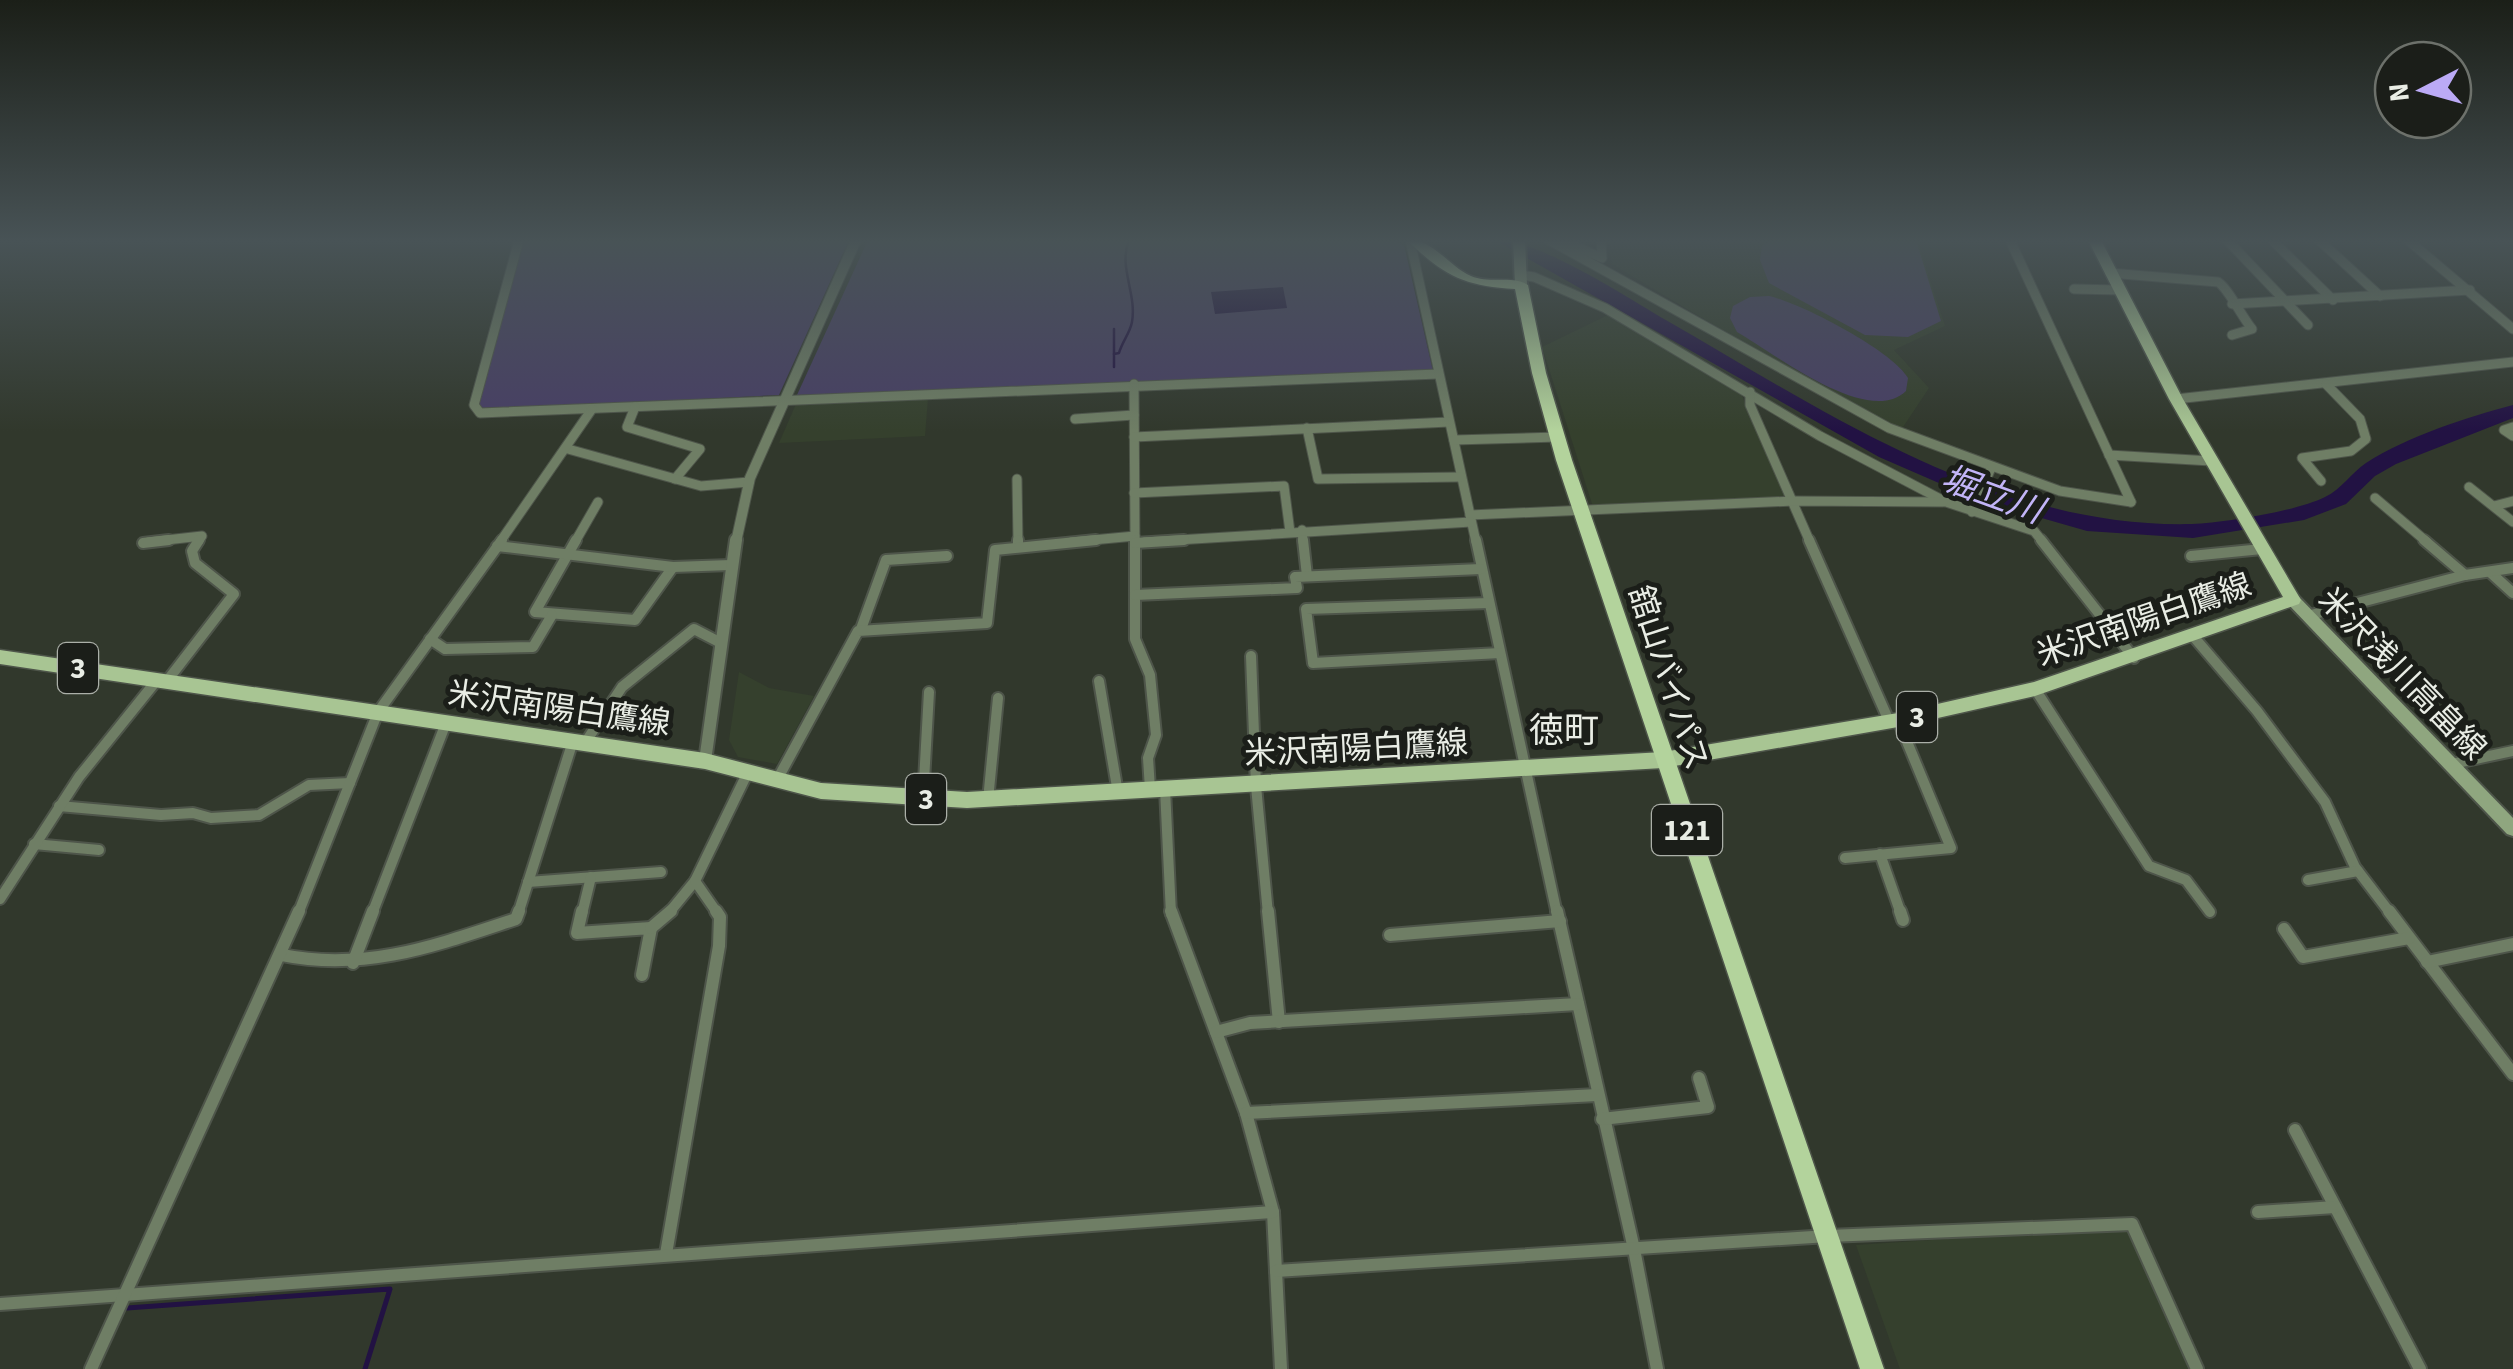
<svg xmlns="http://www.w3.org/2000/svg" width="2513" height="1369" viewBox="0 0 2513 1369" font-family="'Source Sans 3','Noto Sans JP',sans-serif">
	<rect width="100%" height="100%" fill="#31382c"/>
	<g fill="#35402d">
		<path d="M1608,240H1917L1945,326L1894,350L1929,388L1901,430L1859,412L1612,264Z"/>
		<path d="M1608,315L1740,391L1786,499L1594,510L1542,347Z"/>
		<path d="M928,398L925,436L779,443L796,404Z"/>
		<path d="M739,672L769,688L814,696L777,764L738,757L729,740Z"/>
		<path d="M2131,1227L2193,1369H1900L1856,1245Z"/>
	</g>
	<g fill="#483f65">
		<path d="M522,240H849L779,395L483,410L478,404Z"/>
		<path d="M868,240H1391L1404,245L1433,371L797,395Z"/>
		<path d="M1770,240H1916L1941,321L1908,337L1865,335L1769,283L1760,260L1762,246Z"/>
		<path d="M1769,296C1801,303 1893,351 1908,378L1906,391C1868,428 1774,353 1737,332L1730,318L1733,306L1750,297Z"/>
	</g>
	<path fill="#221243" d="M1283,287L1287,308L1215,314L1211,292Z"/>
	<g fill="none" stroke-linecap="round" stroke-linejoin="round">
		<g stroke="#221243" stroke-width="2.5">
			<path d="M1114,329V354"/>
			<path d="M1114,367V354L1119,353C1122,342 1130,333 1132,322C1137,293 1118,267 1129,240"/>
		</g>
		<path stroke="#221243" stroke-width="5" d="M127,1308L390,1289L365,1369"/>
		<path fill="#221243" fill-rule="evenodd" d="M1495,240C1536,238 1625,296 1664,319C1826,412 1997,529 2192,524C2225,523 2297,511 2325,497C2342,489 2351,473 2366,463C2408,436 2465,418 2513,405V418L2396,464L2375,476L2346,504L2304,520L2193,538L2087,531L1978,500L1879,457Z"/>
		<defs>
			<g id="minor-far2">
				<path d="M519,240L474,405L480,413L1438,374"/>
				<path d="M1410,240L1476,542"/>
				<path d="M1549,240L1889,428L2060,491L2131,502"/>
				<path d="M2010,240L2131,502"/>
				<path d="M2227,240L2308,325"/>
				<path d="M2272,240L2333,300"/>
				<path d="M2319,240L2380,296"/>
				<path d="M2408,240L2513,329"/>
				<path d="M1567,242L1602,258L1601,240"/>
				<path d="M2110,273L2218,282C2228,288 2242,317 2252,329L2232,335"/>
				<path d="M1520,275L1534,277L1605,308L1820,436L1946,502L2034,531L2043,542"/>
				<path d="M2074,289L2119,290"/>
				<path d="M2232,304L2470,290"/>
				<path d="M1134,384L1135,542"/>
				<path d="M1750,392V405L1810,542"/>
				<path d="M2176,399L2513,362"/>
				<path d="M635,407L627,427L700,449L675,479"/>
				<path d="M1075,419L1134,415"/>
				<path d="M2513,427L2504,430L2513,436"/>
				<path d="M1307,428L1318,479L1461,477"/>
				<path d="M1134,437L1449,422"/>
				<path d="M1454,440L1558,437"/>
				<path d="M568,449L701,486L749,482"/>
				<path d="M2109,455L2211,461"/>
				<path d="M1017,479L1018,542"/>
				<path d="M2321,481L2302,458L2351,451L2366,439L2360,419L2326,384"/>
				<path d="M2469,487L2513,522"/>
				<path d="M1134,493L1284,486L1290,532"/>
				<path d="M2375,498L2427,542"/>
				<path d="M2494,506L2513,501"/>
				<path d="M1972,512L1991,468"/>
				<path d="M1470,515L1794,501L1943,502"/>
				<path d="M1302,530L1303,542"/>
				<path d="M148,542L202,536L198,542"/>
				<path d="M500,542L592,409"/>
				<path d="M575,542L598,502"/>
				<path d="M1071,542L1135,536"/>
				<path d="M1144,542L1471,522"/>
			</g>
			<g id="minor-far1">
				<path d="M576,540L535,612L635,620L673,567"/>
				<path d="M1018,540V545"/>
				<path d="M1135,540V639L1150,675L1156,735L1148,758L1150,789"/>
				<path d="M1303,540L1307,576"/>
				<path d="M1476,540L1557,914"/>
				<path d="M1809,540L1889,721"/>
				<path d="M2041,540L2134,658"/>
				<path d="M2424,540L2465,575"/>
				<path d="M143,543L169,540"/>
				<path d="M1135,543L1184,540"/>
				<path d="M497,546L673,567L731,565"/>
				<path d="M2191,556L2262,549"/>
				<path d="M2491,573L2513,593"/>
				<path d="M1135,595L1297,588L1295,577L1481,569"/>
				<path d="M1489,603L1306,609L1313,663L1500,653"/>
				<path d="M2311,615L2465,575L2513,568"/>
				<path d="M861,629L886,560L947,556"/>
				<path d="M2193,636L2257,711L2325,802L2355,867L2391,914"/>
				<path d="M430,639L445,649L533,647L552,615"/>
				<path d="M1251,656L1256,786L1268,914"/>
				<path d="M167,681L234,594L195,563L192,551L199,540"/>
				<path d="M1099,681L1118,793"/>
				<path d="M2035,689L2149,866L2186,880L2210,912"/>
				<path d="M585,743L622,687L694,629L721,643"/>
				<path d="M2452,764L2513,751"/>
				<path d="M777,780L858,631L987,623L995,550L1096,540"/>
				<path d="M1165,789L1171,914"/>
				<path d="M923,799L929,692"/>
				<path d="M988,800L998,698"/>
				<path d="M59,806L161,815L193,813L211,818L259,815L309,785L350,783"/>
				<path d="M34,844L99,850"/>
				<path d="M1880,854L1901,914"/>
				<path d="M1845,858L1951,848L1898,720"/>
				<path d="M2308,880L2358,871"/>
				<path d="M528,882L661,872"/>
				<path d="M0,899L79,777L157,680"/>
				<path d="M298,914L378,712L502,540"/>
				<path d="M372,914L446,723"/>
				<path d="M518,914L573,741"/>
				<path d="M582,914L591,877"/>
				<path d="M668,914L695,881"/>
				<path d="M718,914L695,881L747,774"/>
			</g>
			<g id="minor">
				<path d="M582,911L577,933L651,928L642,975"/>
				<path d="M1171,911L1246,1113L1273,1212L1281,1369"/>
				<path d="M1268,911L1279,1022"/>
				<path d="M1557,911L1634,1249L1657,1369"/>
				<path d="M1900,911L1903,920"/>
				<path d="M2389,911L2513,1074"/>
				<path d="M651,928L671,911"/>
				<path d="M2284,929L2303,957L2409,938"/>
				<path d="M1390,935L1560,921"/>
				<path d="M282,955C366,972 437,945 516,919L519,911"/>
				<path d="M2427,962L2513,944"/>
				<path d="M353,963L373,911"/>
				<path d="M1216,1032L1250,1023L1578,1004"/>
				<path d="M1246,1113L1597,1095"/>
				<path d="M1602,1119L1708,1107L1699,1078"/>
				<path d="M2295,1130L2420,1369"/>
				<path d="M2258,1212L2335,1207"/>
				<path d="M666,1254L719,946L720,917L716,911"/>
				<path d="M1276,1271L1828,1236L2132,1224L2197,1369"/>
				<path d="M0,1304L1273,1212"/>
				<path d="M91,1369L299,911"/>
			</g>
			<path id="tertiary-far1" d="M736,542L750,478L856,240"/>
			<path id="tertiary" d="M705,761L736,540"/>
			<g id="secondary">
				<path d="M1513,240H1525L1527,285L1521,289L1515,285Z"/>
				<path d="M2293,595L2298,596L2513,818V836L2507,834L2288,604L2286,600L2288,596Z"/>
			</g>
			<path id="primary" d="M2088,240H2101L2183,399L2301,600L2299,604L2035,696L1898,727L1663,768L967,808L821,799L705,769L0,664V650L705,753L821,783L967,792L1663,752L1898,713L2034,682L2283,597L2169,399Z"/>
			<path id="trunk" d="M1407,240C1434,239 1448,266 1471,276C1489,284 1512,275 1528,285L1546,373L1572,460L1884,1369H1860L1556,460L1532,373L1515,289C1464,286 1444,276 1407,240Z"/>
		</defs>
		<use href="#minor-far2" stroke="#4e554a" stroke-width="11"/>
		<use href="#minor-far1" stroke="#4e554a" stroke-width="14"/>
		<use href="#minor" stroke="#4e554a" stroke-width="16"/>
		<use href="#tertiary-far1" stroke="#4e554a" stroke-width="12"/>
		<use href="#tertiary" stroke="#4e554a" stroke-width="16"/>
		<use href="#secondary" stroke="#4e554a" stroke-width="4"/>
		<use href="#primary" stroke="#4e554a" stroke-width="3"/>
		<use href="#trunk" stroke="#4e554a" stroke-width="3"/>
		<use href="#minor-far2" stroke="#6f7e65" stroke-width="9"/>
		<use href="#minor-far1" stroke="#6f7e65" stroke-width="10"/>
		<use href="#minor" stroke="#6f7e65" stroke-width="12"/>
		<use href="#tertiary-far1" stroke="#6f7e65" stroke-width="10"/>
		<use href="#tertiary" stroke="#6f7e65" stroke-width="12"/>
		<use href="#secondary" fill="#8fa67f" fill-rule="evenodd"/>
		<use href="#primary" fill="#a8c593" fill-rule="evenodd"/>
		<use href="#trunk" fill="#b3d39c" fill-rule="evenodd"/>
	</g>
	<linearGradient id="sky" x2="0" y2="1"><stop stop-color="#1b1f18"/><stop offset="0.56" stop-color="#485356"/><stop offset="1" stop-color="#485356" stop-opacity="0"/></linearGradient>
	<rect width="2513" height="431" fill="url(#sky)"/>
	<g text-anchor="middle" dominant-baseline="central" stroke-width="10" stroke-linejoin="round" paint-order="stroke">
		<g fill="#1b1e19" stroke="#abafa8" stroke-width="2.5">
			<rect x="58" y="643" width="40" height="50" rx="8"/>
			<rect x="1897" y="692" width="40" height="50" rx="8"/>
			<rect x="906" y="774" width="40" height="50" rx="8"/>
			<rect x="1652" y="805" width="70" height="50" rx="8"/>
		</g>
		<g font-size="30" font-weight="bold" fill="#e9ede5">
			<text x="78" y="668">3</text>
			<text x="1917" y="717">3</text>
			<text x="926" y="799">3</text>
			<text x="1687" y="830">121</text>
		</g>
		<g font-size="32" fill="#e9ede5" stroke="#1b1e19">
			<text transform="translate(2144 620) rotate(-19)">米沢南陽白鷹線</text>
			<text transform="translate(2402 674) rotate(46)">米沢浅川高畠線</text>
			<text transform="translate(1668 678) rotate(72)">舘山バイパス</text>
			<text transform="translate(559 709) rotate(8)">米沢南陽白鷹線</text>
			<text transform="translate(1356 749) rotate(-3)">米沢南陽白鷹線</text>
		</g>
		<g font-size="35" font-style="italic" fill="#c2b4f7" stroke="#1b1e19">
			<text transform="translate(1992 495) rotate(20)">堀立川</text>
		</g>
		<g font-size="35" fill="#e9ede5" stroke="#1b1e19">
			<text x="1564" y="731">徳町</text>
		</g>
	</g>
	<g transform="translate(2423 90) rotate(264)"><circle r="48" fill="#1b1e19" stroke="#6d716b" stroke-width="2.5"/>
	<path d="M0-8L18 38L0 25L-18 38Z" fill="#bbaaf6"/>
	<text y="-15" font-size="28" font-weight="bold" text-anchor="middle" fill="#e9ede5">N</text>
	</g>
</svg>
